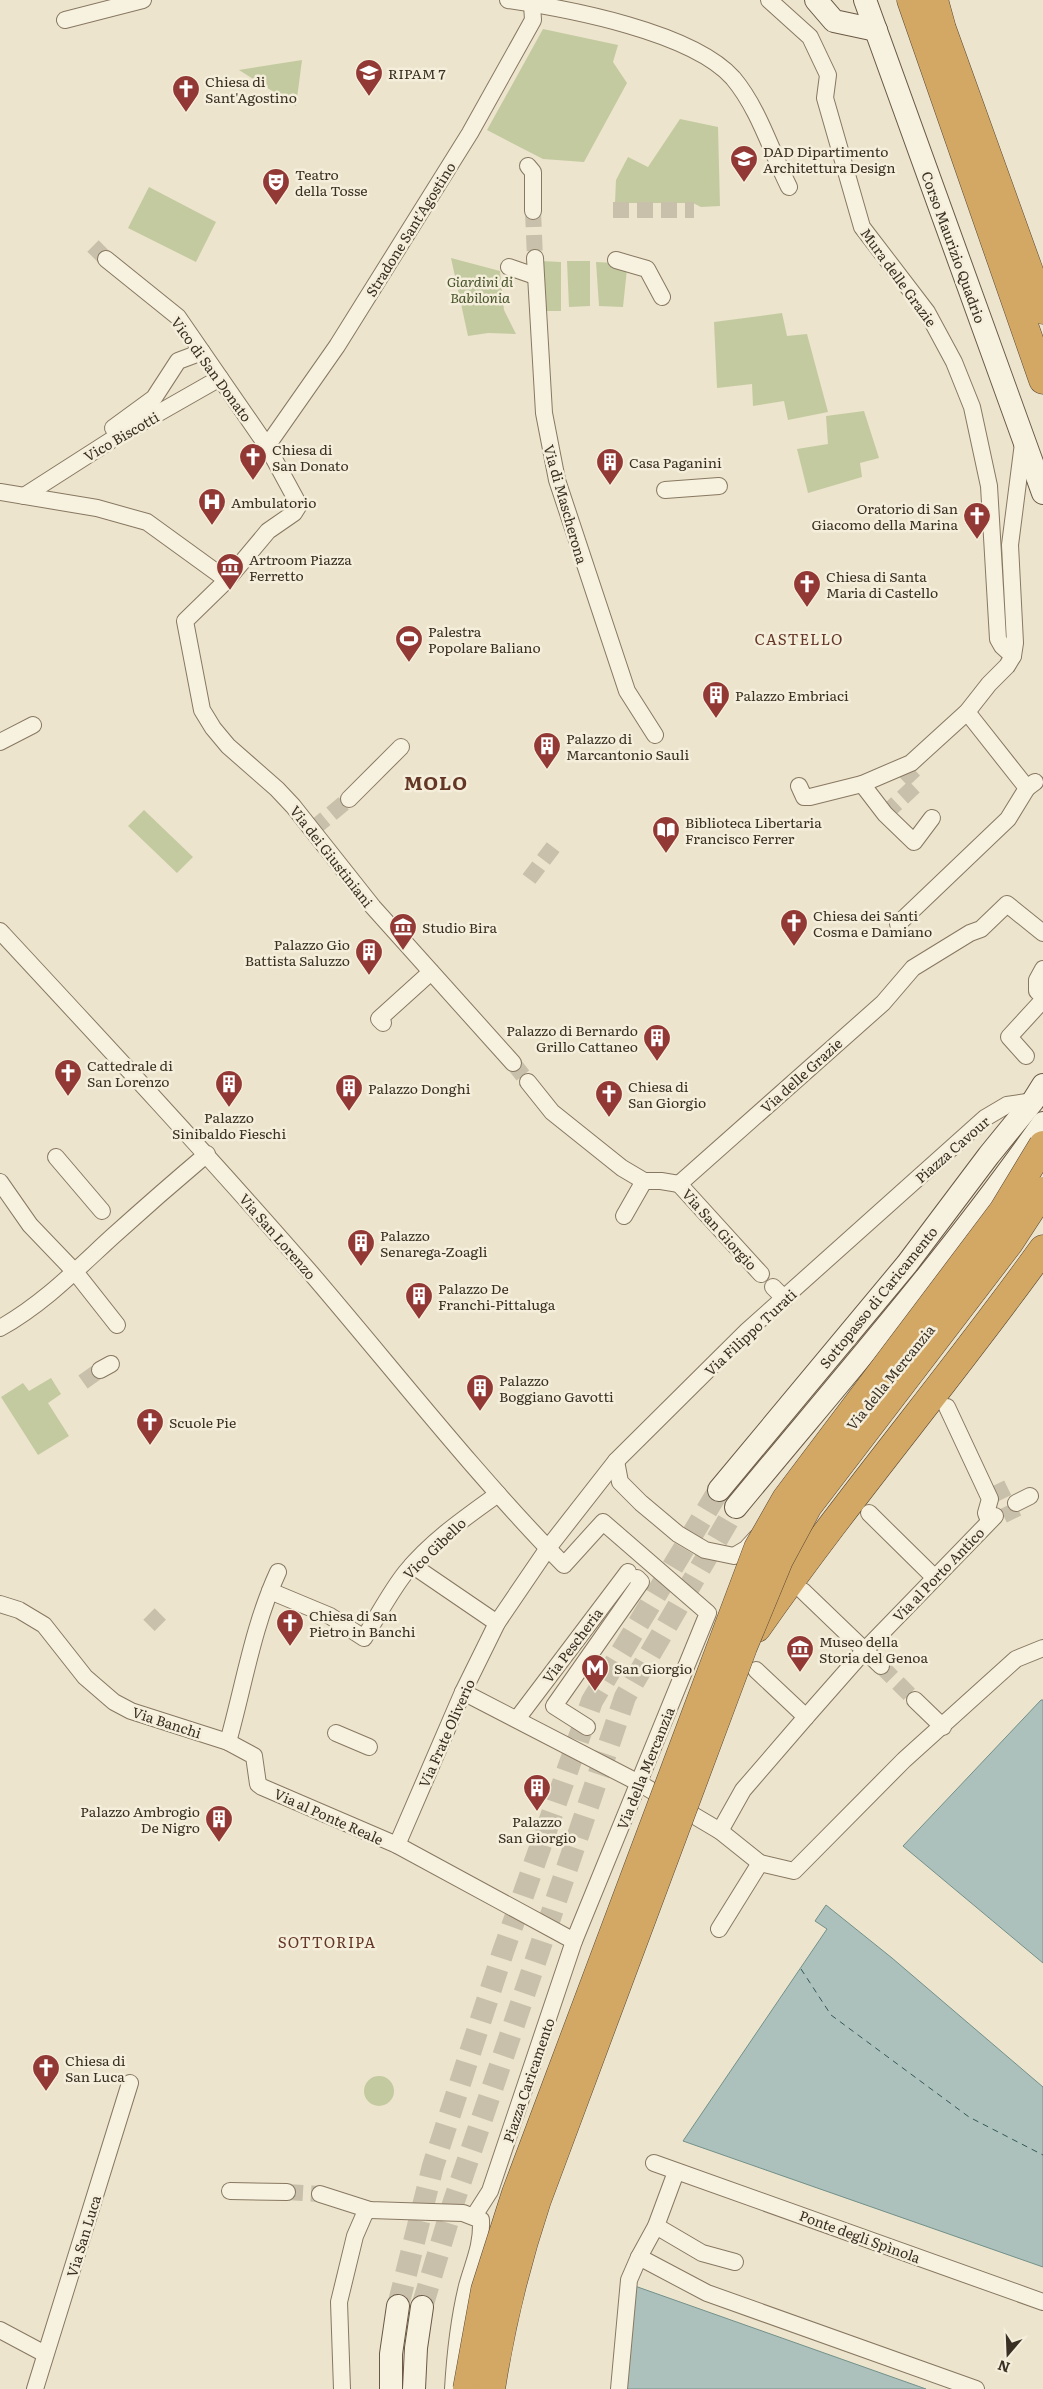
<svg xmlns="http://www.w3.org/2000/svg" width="1043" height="2389" viewBox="0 0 1043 2389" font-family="Literata,serif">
	<rect width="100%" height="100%" fill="#ece4cc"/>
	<g fill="#c3caa0">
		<path d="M543,29L618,45L613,62L627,83L584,162L543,159L487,130Z"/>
		<path d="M302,60L296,106L239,70Z"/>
		<path d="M680,119L718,127L720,206L701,207L693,203H615L616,180L628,157L648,167Z"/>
		<path d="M149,187L216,222L196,262L128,228Z"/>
		<path d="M451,258L500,271L504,310L516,334L488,333L468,336Z"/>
		<path d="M541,261L561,262V311H543Z"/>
		<path d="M567,261H590V306L569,307Z"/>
		<path d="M596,262L615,263L627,269L623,307L599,306Z"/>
		<path d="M782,313L787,336L807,334L828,412L788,420L784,401L753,406L752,384L717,388L714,322Z"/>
		<path d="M864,411L879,458L860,463L862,477L808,493L797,449L828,444L826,416Z"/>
		<path d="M144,810L193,857L177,873L128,826Z"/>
		<path d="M51,1378L61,1394L48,1403L69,1436L38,1455L1,1397L23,1383L29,1391Z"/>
		<circle cx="379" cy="2091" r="15"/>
	</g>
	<g fill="#acc1bc" stroke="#72908a">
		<path d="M1041,1700H1043V1963L903,1846Z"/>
		<path d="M826,1905L892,1958L1043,2087V2267L683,2141L827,1929L815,1921Z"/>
		<path d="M632,2285L926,2389H624Z"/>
	</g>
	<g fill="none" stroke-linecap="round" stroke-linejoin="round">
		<path stroke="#335958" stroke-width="1" stroke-dasharray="6 5" stroke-linecap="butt" d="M801,1969L831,2015L969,2117L1043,2155"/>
		<g stroke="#c8c0aa" stroke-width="16" stroke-dasharray="16 8" stroke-linecap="butt">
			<path d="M613,210H694"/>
			<path d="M533,211L535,258"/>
			<path d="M93,246L106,259"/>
			<path d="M885,814L917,784L901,767"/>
			<path d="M313,829L349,799"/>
			<path d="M529,879L554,846"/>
			<path d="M513,1063L528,1082"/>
			<path d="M83,1382L100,1370"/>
			<path d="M997,1484L1014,1519"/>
			<path d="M149,1614L162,1627"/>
			<path d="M881,1666L915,1700"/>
			<path d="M287,2192L320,2194"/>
		</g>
		<g stroke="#c8c0aa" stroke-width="22" stroke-dasharray="22 11" stroke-linecap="butt">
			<path d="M398,2306L433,2166L503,1952L592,1701L719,1490"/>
			<path d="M422,2307L453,2204L625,1697L736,1507"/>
		</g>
		<defs>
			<g id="street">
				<path d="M508,0C569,9 692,32 733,78C759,109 771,151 789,187"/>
				<path d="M769,0L810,37L828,75L825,98L862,227L927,312L954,362L972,407L989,486L998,639L1002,646L1013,656"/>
				<path d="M65,20L143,0"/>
				<path d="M528,166L533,172V211"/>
				<path d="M535,258L544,413L557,480L627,691L655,735"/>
				<path d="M106,259L178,317L267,446L299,505L294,513L268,531L227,580L185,621L202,710L213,728L228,746L277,789L293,806L373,907L513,1063"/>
				<path d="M616,260L647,269L662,297"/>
				<path d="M509,267L535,276"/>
				<path d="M113,428L154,398L178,361L202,352"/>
				<path d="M267,446L337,346L470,133L533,20L532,4"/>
				<path d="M665,490L719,486"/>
				<path d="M0,492L97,508L147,522L227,580"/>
				<path d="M24,496L113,439L220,378"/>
				<path d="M967,712L1027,788L1035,782"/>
				<path d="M0,742L33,725"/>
				<path d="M862,784L885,814L914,842L932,818"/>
				<path d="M799,786L804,797H810L862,784L911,763L967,712L989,684L1007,666L1013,656L1015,643L1010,545L1023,443"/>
				<path d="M349,799L401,747"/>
				<path d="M898,924L1008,819L1027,788"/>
				<path d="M0,931C104,1043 209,1156 310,1272C394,1370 474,1473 564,1565L603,1522L708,1613L574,1941L490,2191L474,2216"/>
				<path d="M1043,969L1037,980V991L1043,996"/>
				<path d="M383,1023L379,1019L431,972"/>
				<path d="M1026,1056L1009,1037L1043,1000"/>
				<path d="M528,1082L552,1112L622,1168L644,1181H661L679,1184"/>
				<path d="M56,1157L102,1211"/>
				<path d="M0,1182L30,1225L76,1273L117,1325"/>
				<path d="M679,1184L883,1003L913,968L970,933L981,929L1007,904L1043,933"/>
				<path d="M679,1184L761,1274"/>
				<path d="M624,1216L644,1181"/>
				<path d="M773,1287L785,1299"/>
				<path d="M0,1328C43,1304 76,1270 112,1237C143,1209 175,1181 207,1154"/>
				<path d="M100,1370L111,1364"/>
				<path d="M947,1407L990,1499L986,1513L989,1521"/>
				<path d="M616,1461L620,1482L641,1503L678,1534L705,1550L734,1556L746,1549L757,1537"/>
				<path d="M1016,1503L1030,1496"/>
				<path d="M869,1513L934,1577"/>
				<path d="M412,1565L497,1623"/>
				<path d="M270,1591L330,1616L364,1638C378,1616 390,1592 406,1572C431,1541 466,1517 498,1494"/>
				<path d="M803,1591L881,1666"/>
				<path d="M0,1604L19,1610L44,1625L85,1677L114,1702L131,1711L228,1742L254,1756L258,1784L262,1787L397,1845L574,1941"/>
				<path d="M756,1670L806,1717"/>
				<path d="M463,1692L639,1783L720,1831L760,1863L794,1871L904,1760L1016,1659L1043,1648"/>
				<path d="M915,1700L943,1727"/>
				<path d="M517,1719L628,1572"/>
				<path d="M587,1727L554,1706L641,1582L637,1578"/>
				<path d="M336,1733L369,1747"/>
				<path d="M228,1742C244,1685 253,1626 278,1572"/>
				<path d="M720,1831L743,1790L806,1717L865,1650L995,1516"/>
				<path d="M397,1845L463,1692L497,1623L548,1548L616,1461L747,1331L985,1118L1007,1105L1033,1101"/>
				<path d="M719,1929L760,1863"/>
				<path d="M654,2163L1043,2302"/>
				<path d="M230,2191L287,2192"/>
				<path d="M320,2194L370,2210L463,2213L481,2220C482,2246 474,2261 467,2286C459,2319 455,2355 453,2389"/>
				<path d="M656,2226L702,2253L735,2262"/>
				<path d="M639,2257L707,2293L976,2389"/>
				<path d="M0,2330L45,2354"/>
				<path d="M35,2389L130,2083"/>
				<path d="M342,2389L339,2302L355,2236L365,2213L370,2210"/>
				<path d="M619,2389L629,2280L639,2257L656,2226L676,2172"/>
			</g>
			<g id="secondary">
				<path d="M816,0L834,21L876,30"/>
				<path d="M865,0L1043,493"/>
				<path d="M719,1490L907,1264L989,1155L1033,1101L1043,1085"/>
				<path d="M736,1507C840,1381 949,1257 1043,1123"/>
				<path d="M391,2389V2354L398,2306"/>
				<path d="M414,2389L416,2348L422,2307"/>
			</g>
			<g id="highway">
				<path d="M911,0L1043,380"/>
				<path d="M934,0L942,29L1043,310"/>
				<path d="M757,1628C848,1498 951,1377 1043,1249"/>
			</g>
		</defs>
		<use href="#street" stroke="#887861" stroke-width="18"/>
		<use href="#secondary" stroke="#6a5944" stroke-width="24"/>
		<use href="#highway" stroke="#574634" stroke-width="29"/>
		<use href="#street" stroke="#f7f1df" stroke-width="16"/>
		<use href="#secondary" stroke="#f7f1df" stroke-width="22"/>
		<use href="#highway" stroke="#d3a865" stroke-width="28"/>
		<defs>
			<g id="highway-bridge">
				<path d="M467,2389L485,2290L516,2193L758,1548L786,1499L1003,1211L1043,1145"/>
				<path d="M491,2389C501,2324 516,2263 537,2200L743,1647L779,1560L808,1506L1009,1243L1043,1191"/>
			</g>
		</defs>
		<use href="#highway-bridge" stroke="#574634" stroke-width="29" stroke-linecap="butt"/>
		<use href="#highway-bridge" stroke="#d3a865" stroke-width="28"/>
	</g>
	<defs>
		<symbol id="university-pin" viewBox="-11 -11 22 30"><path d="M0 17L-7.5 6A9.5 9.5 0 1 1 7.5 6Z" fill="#933935" stroke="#f4eedb"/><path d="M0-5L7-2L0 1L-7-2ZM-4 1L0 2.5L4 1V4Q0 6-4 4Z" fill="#fff"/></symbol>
		<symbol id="church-pin" viewBox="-11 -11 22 30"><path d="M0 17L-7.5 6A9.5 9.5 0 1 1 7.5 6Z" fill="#933935" stroke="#f4eedb"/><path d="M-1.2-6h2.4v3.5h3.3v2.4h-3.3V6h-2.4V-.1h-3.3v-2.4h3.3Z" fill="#fff"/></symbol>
		<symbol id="theatre-pin" viewBox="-11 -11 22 30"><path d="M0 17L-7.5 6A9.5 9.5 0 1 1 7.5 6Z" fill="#933935" stroke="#f4eedb"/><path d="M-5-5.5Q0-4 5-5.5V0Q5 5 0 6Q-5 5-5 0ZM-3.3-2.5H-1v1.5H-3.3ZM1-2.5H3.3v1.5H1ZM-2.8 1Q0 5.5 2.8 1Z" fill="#fff"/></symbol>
		<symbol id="building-pin" viewBox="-11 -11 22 30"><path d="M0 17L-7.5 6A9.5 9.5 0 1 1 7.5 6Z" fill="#933935" stroke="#f4eedb"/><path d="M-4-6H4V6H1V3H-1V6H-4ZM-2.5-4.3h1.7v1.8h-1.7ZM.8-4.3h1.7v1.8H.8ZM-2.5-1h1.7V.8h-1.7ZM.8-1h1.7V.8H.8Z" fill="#fff"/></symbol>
		<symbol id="hospital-pin" viewBox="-11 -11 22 30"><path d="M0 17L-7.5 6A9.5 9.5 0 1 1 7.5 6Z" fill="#933935" stroke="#f4eedb"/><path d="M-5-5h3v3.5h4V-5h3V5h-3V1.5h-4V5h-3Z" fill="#fff"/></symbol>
		<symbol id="museum-pin" viewBox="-11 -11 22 30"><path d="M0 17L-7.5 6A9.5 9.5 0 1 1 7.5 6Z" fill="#933935" stroke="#f4eedb"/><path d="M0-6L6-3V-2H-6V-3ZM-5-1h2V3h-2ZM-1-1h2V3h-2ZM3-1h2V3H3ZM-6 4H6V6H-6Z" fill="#fff"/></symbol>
		<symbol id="stadium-pin" viewBox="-11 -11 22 30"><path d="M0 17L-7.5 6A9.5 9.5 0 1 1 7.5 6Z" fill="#933935" stroke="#f4eedb"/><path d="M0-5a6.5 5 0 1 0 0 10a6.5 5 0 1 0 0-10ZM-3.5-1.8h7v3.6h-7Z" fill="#fff"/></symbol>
		<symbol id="library-pin" viewBox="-11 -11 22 30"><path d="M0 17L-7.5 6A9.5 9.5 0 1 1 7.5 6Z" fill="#933935" stroke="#f4eedb"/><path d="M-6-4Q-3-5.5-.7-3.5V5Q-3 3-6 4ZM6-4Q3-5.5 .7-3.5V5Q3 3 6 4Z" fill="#fff"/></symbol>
		<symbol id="metro-pin" viewBox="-11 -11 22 30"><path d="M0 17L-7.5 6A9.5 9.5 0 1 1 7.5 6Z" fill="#933935" stroke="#f4eedb"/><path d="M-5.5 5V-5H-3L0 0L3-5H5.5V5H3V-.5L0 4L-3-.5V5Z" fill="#fff"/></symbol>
	</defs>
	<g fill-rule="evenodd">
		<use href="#university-pin" x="353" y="57" width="32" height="43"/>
		<use href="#church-pin" x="170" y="73" width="32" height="43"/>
		<use href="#university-pin" x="728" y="143" width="32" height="43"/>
		<use href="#theatre-pin" x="260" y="166" width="32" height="43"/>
		<use href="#church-pin" x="237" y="441" width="32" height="43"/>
		<use href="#building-pin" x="594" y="446" width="32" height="43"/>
		<use href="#hospital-pin" x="196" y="486" width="32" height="43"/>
		<use href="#church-pin" x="961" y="500" width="32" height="43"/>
		<use href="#museum-pin" x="214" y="551" width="32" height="43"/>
		<use href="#church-pin" x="791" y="568" width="32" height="43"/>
		<use href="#stadium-pin" x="393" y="623" width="32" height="43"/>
		<use href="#building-pin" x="700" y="679" width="32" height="43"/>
		<use href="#building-pin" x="531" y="730" width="32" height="43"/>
		<use href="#library-pin" x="650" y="814" width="32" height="43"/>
		<use href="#church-pin" x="778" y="907" width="32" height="43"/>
		<use href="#museum-pin" x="387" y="911" width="32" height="43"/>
		<use href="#building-pin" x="353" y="936" width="32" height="43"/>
		<use href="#building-pin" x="641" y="1022" width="32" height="43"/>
		<use href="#church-pin" x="52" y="1057" width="32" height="43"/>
		<use href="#building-pin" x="213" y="1068" width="32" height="43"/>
		<use href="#building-pin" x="333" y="1072" width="32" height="43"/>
		<use href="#church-pin" x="593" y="1078" width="32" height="43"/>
		<use href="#building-pin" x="345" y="1227" width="32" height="43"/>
		<use href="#building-pin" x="403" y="1280" width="32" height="43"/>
		<use href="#building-pin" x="464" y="1372" width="32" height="43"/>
		<use href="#church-pin" x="134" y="1406" width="32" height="43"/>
		<use href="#church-pin" x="274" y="1607" width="32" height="43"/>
		<use href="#museum-pin" x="784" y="1633" width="32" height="43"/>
		<use href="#metro-pin" x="579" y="1652" width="32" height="43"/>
		<use href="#building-pin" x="521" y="1772" width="32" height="43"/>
		<use href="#building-pin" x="203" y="1803" width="32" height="43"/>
		<use href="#church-pin" x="30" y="2052" width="32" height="43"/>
	</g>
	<g text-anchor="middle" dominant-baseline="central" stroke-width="5" stroke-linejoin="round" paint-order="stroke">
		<g font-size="14" fill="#3a2f23" stroke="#f4eedb" text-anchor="start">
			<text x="388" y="73">RIPAM 7</text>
			<text x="205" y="81">Chiesa di<tspan x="205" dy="16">Sant'Agostino</tspan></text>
			<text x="763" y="151">DAD Dipartimento<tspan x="763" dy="16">Architettura Design</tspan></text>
			<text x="295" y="174">Teatro<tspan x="295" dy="16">della Tosse</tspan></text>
			<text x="272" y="449">Chiesa di<tspan x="272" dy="16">San Donato</tspan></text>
			<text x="629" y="462">Casa Paganini</text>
			<text x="231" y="502">Ambulatorio</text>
			<text x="958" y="508" text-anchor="end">Oratorio di San<tspan x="958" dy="16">Giacomo della Marina</tspan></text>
			<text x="249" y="559">Artroom Piazza<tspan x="249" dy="16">Ferretto</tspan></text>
			<text x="826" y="576">Chiesa di Santa<tspan x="826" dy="16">Maria di Castello</tspan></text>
			<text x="428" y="631">Palestra<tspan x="428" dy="16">Popolare Baliano</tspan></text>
			<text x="735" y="695">Palazzo Embriaci</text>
			<text x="566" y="738">Palazzo di<tspan x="566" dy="16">Marcantonio Sauli</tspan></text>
			<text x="685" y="822">Biblioteca Libertaria<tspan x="685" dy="16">Francisco Ferrer</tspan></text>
			<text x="813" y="915">Chiesa dei Santi<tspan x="813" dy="16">Cosma e Damiano</tspan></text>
			<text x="422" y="927">Studio Bira</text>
			<text x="350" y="944" text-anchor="end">Palazzo Gio<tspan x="350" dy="16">Battista Saluzzo</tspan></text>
			<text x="638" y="1030" text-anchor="end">Palazzo di Bernardo<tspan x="638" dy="16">Grillo Cattaneo</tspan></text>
			<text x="87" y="1065">Cattedrale di<tspan x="87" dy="16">San Lorenzo</tspan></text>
			<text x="628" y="1086">Chiesa di<tspan x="628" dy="16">San Giorgio</tspan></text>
			<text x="368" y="1088">Palazzo Donghi</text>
			<text x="229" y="1117" text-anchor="middle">Palazzo<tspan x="229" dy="16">Sinibaldo Fieschi</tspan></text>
			<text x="380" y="1235">Palazzo<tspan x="380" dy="16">Senarega-Zoagli</tspan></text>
			<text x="438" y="1288">Palazzo De<tspan x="438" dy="16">Franchi-Pittaluga</tspan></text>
			<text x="499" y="1380">Palazzo<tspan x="499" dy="16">Boggiano Gavotti</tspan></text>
			<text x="169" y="1422">Scuole Pie</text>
			<text x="309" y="1615">Chiesa di San<tspan x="309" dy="16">Pietro in Banchi</tspan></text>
			<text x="819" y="1641">Museo della<tspan x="819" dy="16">Storia del Genoa</tspan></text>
			<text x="614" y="1668">San Giorgio</text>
			<text x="200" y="1811" text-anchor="end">Palazzo Ambrogio<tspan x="200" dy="16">De Nigro</tspan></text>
			<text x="537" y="1821" text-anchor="middle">Palazzo<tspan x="537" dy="16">San Giorgio</tspan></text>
			<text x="65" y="2060">Chiesa di<tspan x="65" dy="16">San Luca</tspan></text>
		</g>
		<g font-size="14" fill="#3a2f23" stroke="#f4eedb">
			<text transform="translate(410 229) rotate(-58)">Stradone Sant'Agostino</text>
			<text transform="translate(954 247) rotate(70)">Corso Maurizio Quadrio</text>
			<text transform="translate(899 277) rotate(54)">Mura delle Grazie</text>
			<text transform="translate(212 369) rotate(54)">Vico di San Donato</text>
			<text transform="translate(121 436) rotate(-30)">Vico Biscotti</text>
			<text transform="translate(566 504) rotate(74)">Via di Mascherona</text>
			<text transform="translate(332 856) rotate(52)">Via dei Giustiniani</text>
			<text transform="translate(801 1075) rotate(-42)">Via delle Grazie</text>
			<text transform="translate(952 1149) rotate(-41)">Piazza Cavour</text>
			<text transform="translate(720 1229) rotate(48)">Via San Giorgio</text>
			<text transform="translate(278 1236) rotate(49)">Via San Lorenzo</text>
			<text transform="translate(878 1297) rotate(-51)">Sottopasso di Caricamento</text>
			<text transform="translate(750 1332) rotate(-43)">Via Filippo Turati</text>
			<text transform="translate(890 1377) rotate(-51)">Via della Mercanzia</text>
			<text transform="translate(434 1548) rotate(-44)">Vico Gibello</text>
			<text transform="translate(938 1574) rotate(-46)">Via al Porto Antico</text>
			<text transform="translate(572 1645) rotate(-53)">Via Pescheria</text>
			<text transform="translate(167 1722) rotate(18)">Via Banchi</text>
			<text transform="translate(446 1733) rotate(-66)">Via Frate Oliverio</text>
			<text transform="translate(645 1768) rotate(-68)">Via della Mercanzia</text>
			<text transform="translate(329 1816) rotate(24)">Via al Ponte Reale</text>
			<text transform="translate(528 2080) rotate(-71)">Piazza Caricamento</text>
			<text transform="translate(83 2236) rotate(-73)">Via San Luca</text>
			<text transform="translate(860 2236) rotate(20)">Ponte degli Spìnola</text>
		</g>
		<g font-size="14" font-style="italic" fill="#48552b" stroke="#f4eedb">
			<text x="480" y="281">Giardini di<tspan x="480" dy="16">Babilonia</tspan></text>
		</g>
		<g font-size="15" letter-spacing="1" fill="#643625" stroke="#f4eedb">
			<text x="799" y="638">CASTELLO</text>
			<text x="327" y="1941">SOTTORIPA</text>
		</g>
		<g font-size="19" font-weight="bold" letter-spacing="1" fill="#643625" stroke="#f4eedb">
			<text x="436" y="782">MOLO</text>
		</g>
	</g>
	<g transform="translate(1008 2354) rotate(199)" stroke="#f4eedb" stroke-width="4" paint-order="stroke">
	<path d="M0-4L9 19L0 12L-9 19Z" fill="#3a2f23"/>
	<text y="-8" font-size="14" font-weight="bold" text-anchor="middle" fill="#3a2f23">N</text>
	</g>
</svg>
